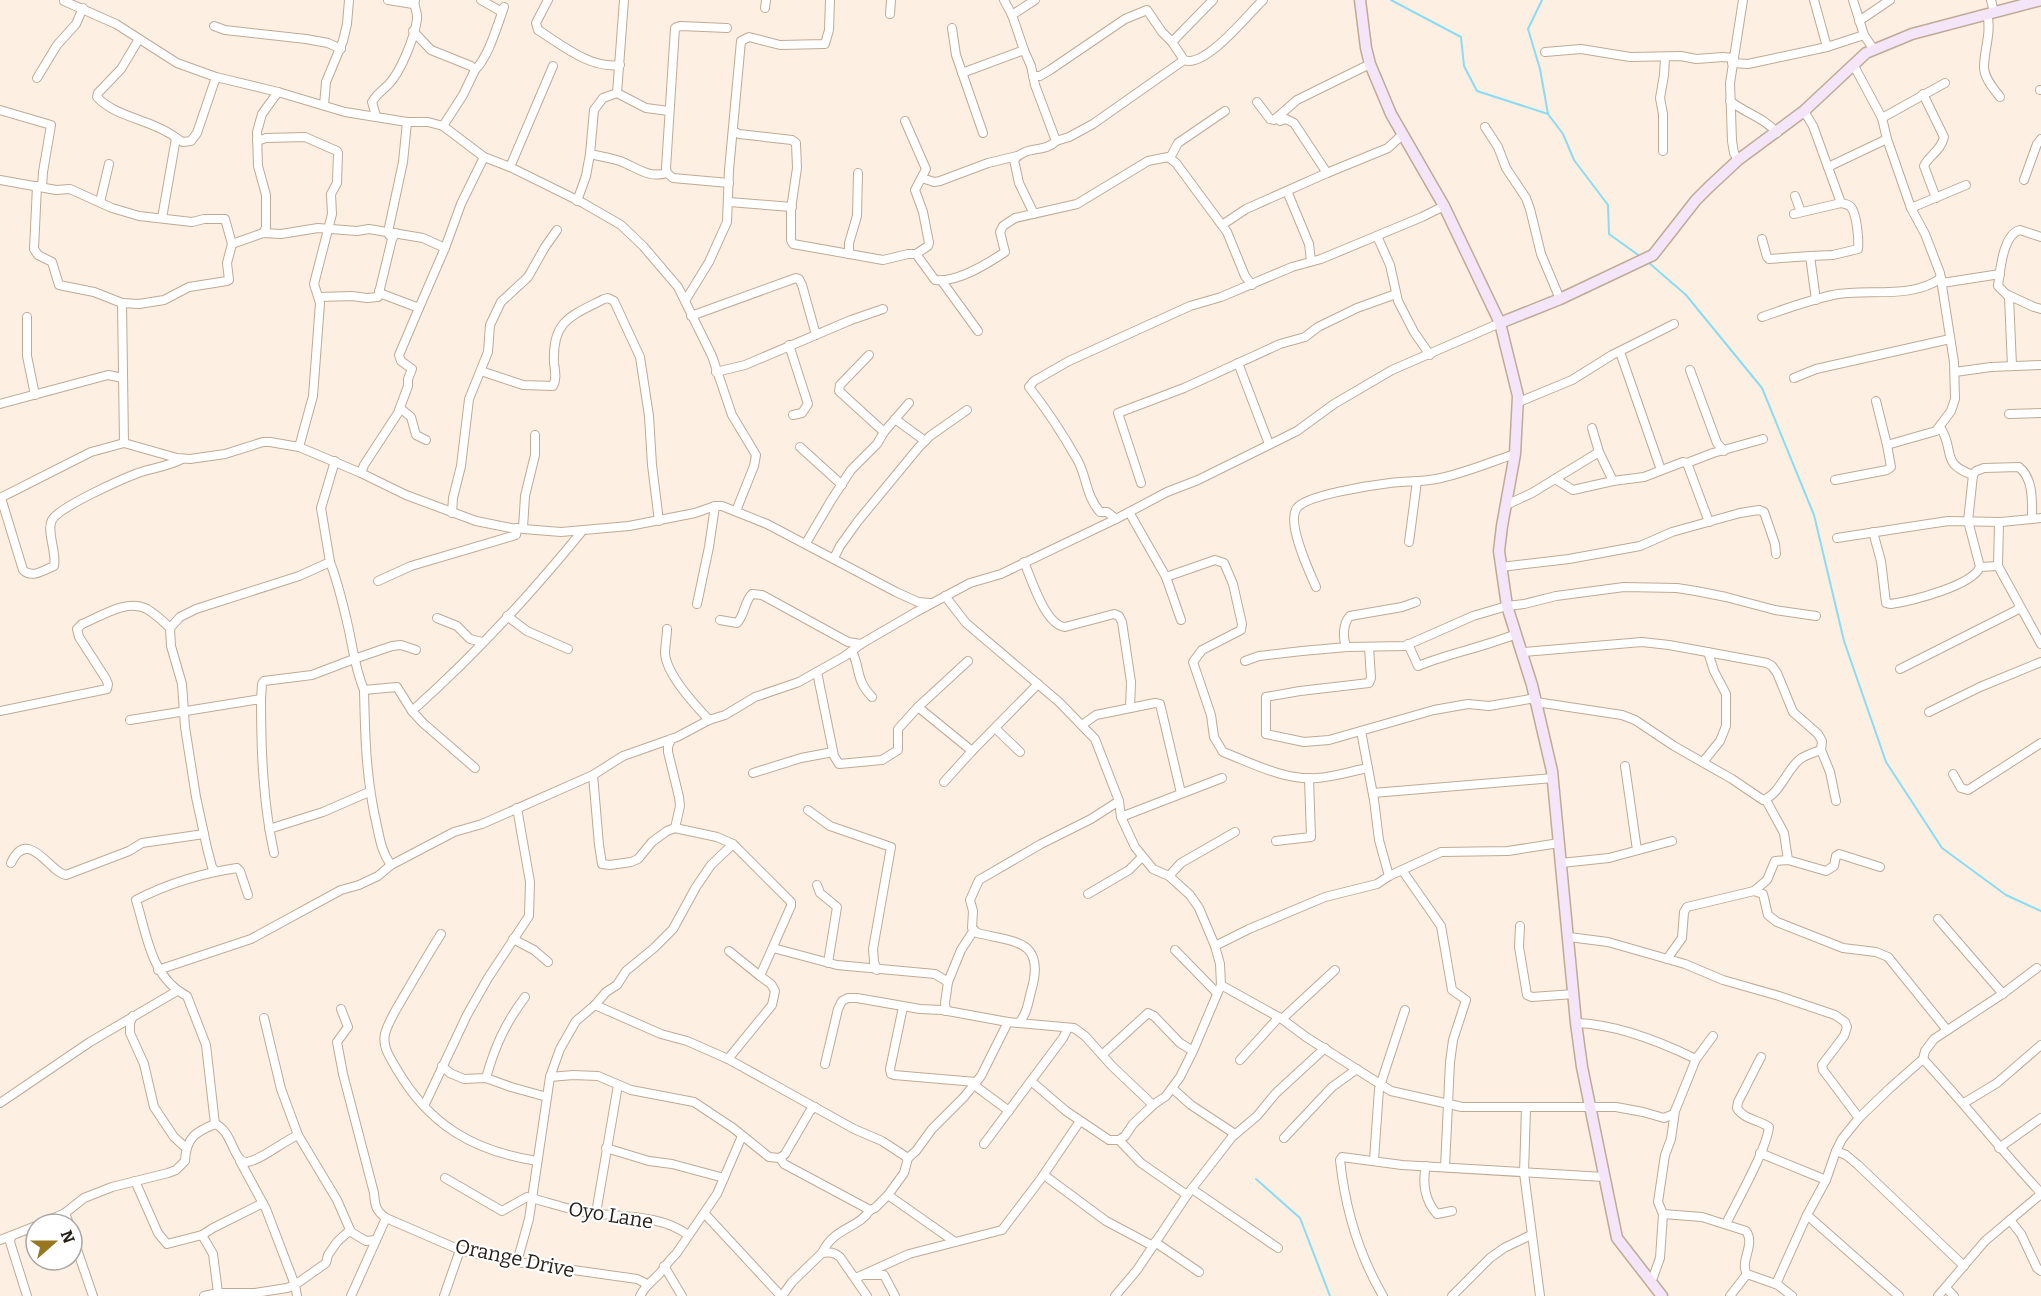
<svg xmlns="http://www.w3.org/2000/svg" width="2041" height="1296" viewBox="0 0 2041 1296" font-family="Bitter,serif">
	<rect width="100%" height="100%" fill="#fdf0e3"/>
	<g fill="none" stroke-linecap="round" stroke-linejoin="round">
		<g stroke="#89dcf4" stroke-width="2">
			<path d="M1391,0L1461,37L1464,66L1477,91L1548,114"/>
			<path d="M1542,0L1528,29L1540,69L1548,114L1563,134L1574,160L1608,205L1609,234L1641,257"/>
			<path d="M1648,262L1686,295L1762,388L1814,515L1844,641L1886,762L1942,848L2006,895L2041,911"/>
			<path d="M1256,1179L1300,1218L1330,1296"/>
		</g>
		<defs>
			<g id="street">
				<path d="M388,0L413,4"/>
				<path d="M481,0L502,12"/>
				<path d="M548,0L536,23L538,30C562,45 590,69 620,65"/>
				<path d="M1004,0L1012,15L1024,50L1031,66L1035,85L1056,141C1045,153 1026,145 1014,160L1019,183L1034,214"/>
				<path d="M1814,0L1827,47"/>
				<path d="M1853,0L1864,35L1874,50"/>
				<path d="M1991,0L1994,12"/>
				<path d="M64,1L116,24L177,63L216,77L278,92L345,112L407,122H428L443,126L484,157L510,167L583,203L621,225L643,246L678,287L712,356L732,415L756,455L754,466L736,511"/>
				<path d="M765,8L766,0"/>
				<path d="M890,14L891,0"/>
				<path d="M1987,14C1992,31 1984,50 1984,67C1984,78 1994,89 2000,97"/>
				<path d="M1012,15L1035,0"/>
				<path d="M1859,21L1890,0"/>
				<path d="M214,26L225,30L306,39L328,43L341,49"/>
				<path d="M727,28L680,26L675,28L666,168L667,173L673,178L729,183"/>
				<path d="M952,28L956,55L983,133"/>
				<path d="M413,31L431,50L471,66L475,70L463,95L443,126"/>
				<path d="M139,39L121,69L98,93L97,97C114,116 146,119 167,132C173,135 177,139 183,142L191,141L197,133L216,77"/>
				<path d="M1172,42L1213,0"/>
				<path d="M1545,52L1581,49L1630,57L1681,56L1696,59L1723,57L1733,58"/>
				<path d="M1732,63L1748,64L1827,47L1864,35"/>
				<path d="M1853,64L1882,118L1887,139L1911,208L1925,234L1940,273L1954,362L1955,399L1951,411L1936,431L1887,445"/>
				<path d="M475,70C489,56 497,26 504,7"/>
				<path d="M962,73L1024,50"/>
				<path d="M1033,76H1040L1050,70L1125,19L1147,10L1162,32L1172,42L1184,60C1205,69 1248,14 1263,0"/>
				<path d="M37,78L57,45L76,24L83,8"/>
				<path d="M2040,90H2041"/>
				<path d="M617,93L646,108L669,111"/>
				<path d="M1923,94L1944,137C1941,151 1929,155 1924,166L1936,198"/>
				<path d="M1730,101C1745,113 1765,118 1777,133"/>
				<path d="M1257,102L1270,119L1274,120L1297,100L1370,64"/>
				<path d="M324,105L326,82L343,41L347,24L349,0"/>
				<path d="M0,110L51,125L43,172L42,187"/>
				<path d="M1804,111L1813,126L1841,203"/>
				<path d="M376,116L372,102C378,92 381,92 388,85C401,72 415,36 417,19C418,11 413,7 415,0"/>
				<path d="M1278,117L1280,121L1286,119L1294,123L1327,173"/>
				<path d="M1882,118L1945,83"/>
				<path d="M1485,127L1498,147L1506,168L1526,198L1530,209L1541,254L1560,299"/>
				<path d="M733,131L739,134L792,140L796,143L797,168L791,209V240L793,244L883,260L908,254H916L928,246L929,243L923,212L915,190L926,169L905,121"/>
				<path d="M257,141L266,138L305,137L337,151L338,153L337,183L331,194L332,214L314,284L320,303L313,396L299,447"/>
				<path d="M1056,141L1069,137L1093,124L1184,60"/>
				<path d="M1663,151V114L1660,98L1664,75L1665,57"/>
				<path d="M590,154C600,156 610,158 620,161C636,167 649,179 667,173"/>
				<path d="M1170,158L1178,143L1225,111"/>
				<path d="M1738,160L1734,153L1732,141L1730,83L1743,0"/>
				<path d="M510,167L553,66"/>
				<path d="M1828,167L1887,139"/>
				<path d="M922,178L934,182L940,181L988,163L1017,156"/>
				<path d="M0,180L56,190L70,189L112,208L139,216L192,222L204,219H225L232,244"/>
				<path d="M2024,180L2037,144L2041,139"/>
				<path d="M37,186L34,249L38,255L52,262L59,285L94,292L122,303L124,443"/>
				<path d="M1287,191L1309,244L1311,261"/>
				<path d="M1795,196L1801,212"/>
				<path d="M577,201L586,176L590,154L594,110L603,98L617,93L624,0"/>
				<path d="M100,202L109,164"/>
				<path d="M729,202L792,207"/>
				<path d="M1911,208L1966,185"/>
				<path d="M1794,214L1841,203C1845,204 1848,204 1851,207C1857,215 1859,240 1858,249L1833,255L1810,256"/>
				<path d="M162,218L176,138"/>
				<path d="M1222,225L1246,209L1327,173L1388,148L1403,134"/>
				<path d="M263,233L266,228V195L258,166L257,132L262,114L278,92"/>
				<path d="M389,235L388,232L403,162L407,122"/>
				<path d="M1377,236L1390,265L1398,301L1414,332L1430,355"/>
				<path d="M1762,239L1767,257L1769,259L1810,256L1816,300"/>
				<path d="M849,254V243L857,216L858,173"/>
				<path d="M916,254L935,280C957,283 987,264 1005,252L1000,232L1003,226L1015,218L1077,204L1148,161L1168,157L1176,163L1227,232L1245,276L1252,285"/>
				<path d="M941,280L978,331"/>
				<path d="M1942,283L2000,274"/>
				<path d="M2008,295L2034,307L2041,309"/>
				<path d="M319,297L352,296L367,298L378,297L392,239L396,233"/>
				<path d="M685,301L709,262L727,222L729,170L741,41L749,37L780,45L825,44L829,30L830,0"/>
				<path d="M122,303L139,304L164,300L189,287L227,281L229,280L227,263L232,244L263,233L281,234L318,228L357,231L369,229L423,238L445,248"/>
				<path d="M419,308L445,248L461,204L484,157"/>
				<path d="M691,316L796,278L799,279L802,285L816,335"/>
				<path d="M27,317V356L35,395"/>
				<path d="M1762,317C1785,309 1809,300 1833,295C1867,288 1911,300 1941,278"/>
				<path d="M789,345L808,404L802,413L793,415"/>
				<path d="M1620,352L1661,470"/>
				<path d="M869,355L840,385L839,391L884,432"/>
				<path d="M1238,363L1269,444"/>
				<path d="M2012,366L2009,297L1998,286C2000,271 2003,234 2020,230L2041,237"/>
				<path d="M1690,370L1717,443L1724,451"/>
				<path d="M481,371L523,385L553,386C557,379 555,371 554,363C552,320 571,316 604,299L608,298L614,301L640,357L649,416L652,465L659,521"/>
				<path d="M716,372L745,365L851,320L883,309"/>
				<path d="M1955,372L1991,367L2041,365"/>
				<path d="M1794,378L1816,369L1950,339"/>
				<path d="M1519,402L1572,380L1612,355L1674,324"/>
				<path d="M0,404L108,375L123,378"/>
				<path d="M400,408L411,417L416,435L426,440"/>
				<path d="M2009,414L2041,413"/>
				<path d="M895,419L925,441"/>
				<path d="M1940,427C1956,451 1939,463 1973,475"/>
				<path d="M1592,428L1599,452L1613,481"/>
				<path d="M800,447L842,485"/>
				<path d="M1687,463L1709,522"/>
				<path d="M361,473L364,465L398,413L408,386V379L412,369L401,361L399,355L419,308L382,294L379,291"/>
				<path d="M1555,479L1573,490L1613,481L1644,477L1683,462L1687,463L1713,453L1763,439"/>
				<path d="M1835,480L1887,470L1891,467L1887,445L1876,401"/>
				<path d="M1141,483L1118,413L1184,388L1280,344L1305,337L1318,327L1357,308L1396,294"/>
				<path d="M0,498L91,452L124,443L177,458L190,459L225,454L263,442H270L299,447L361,473L406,495L476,521L511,528L561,532L629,526L695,513L715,506H722L767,524L896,592L918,602L930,603"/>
				<path d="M1,498L23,570C32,579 44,570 54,566C57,552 46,531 52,520C59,507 122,479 138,473C153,468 169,466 182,459"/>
				<path d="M1506,505L1532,493L1599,452"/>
				<path d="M1129,512L1166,577L1181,620"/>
				<path d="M452,513L453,498L461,466L469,399L488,352L490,325L501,302L528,277L545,247L557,230"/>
				<path d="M1116,519L1107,512H1100C1086,496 1087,478 1078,461C1064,436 1047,410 1029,387L1034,381L1069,361L1190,306L1221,297L1292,267L1321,259L1422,217L1444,206"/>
				<path d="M1999,522L1998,566L2041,644"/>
				<path d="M523,528L525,496L535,455V435"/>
				<path d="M1873,532L1881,561L1886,603L1891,604C1911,601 1972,586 1980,567L1968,521L1973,475L1976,471L1984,468L2019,467C2034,479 2032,503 2032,519"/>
				<path d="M1837,538L1948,521L2001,522L2041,518"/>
				<path d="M1409,542L1417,481"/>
				<path d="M806,543L832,499L851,470L877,444L884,432L909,403"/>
				<path d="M834,558L840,546L858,521L919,447L930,436L967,410"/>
				<path d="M330,562C338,583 343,604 348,626C353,648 355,669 364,690L397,687L412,711L423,723L475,768"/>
				<path d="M1024,562C1031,578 1045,625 1065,627L1114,614L1119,616L1122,622L1131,682L1130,708"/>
				<path d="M1501,567L1569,559L1640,546L1672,532L1740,513L1759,510L1764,512L1775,544L1776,554"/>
				<path d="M1980,567L1998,566"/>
				<path d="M1166,577L1215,560L1224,563L1233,584L1242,624L1241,630L1202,650L1193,662L1211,715L1214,737L1223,752C1252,763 1285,781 1317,778C1334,777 1352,771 1368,768"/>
				<path d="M378,581L411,566L516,535L517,528"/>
				<path d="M1316,587C1309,571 1286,522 1297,508C1306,495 1373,485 1390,483C1405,481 1421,482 1436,479C1463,474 1490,462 1515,454"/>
				<path d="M945,596L966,623L1059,702L1095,739L1119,801L1121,817L1135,847L1153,869L1169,876L1190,895L1199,908L1215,946L1220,964L1221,985L1193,1051L1180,1077L1166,1096L1153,1105L1133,1124L1125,1136L1119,1140H1109L1066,1111L1031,1081"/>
				<path d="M697,604L709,547L715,506"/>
				<path d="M507,616L527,631L568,649"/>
				<path d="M437,618L457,626L470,639L482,642"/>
				<path d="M720,620L737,623C745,615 744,602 752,594L762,595L848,642L861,644"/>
				<path d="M667,629C667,637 665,646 665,653C666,674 695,705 709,720"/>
				<path d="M1408,644L1418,666C1450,653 1484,647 1516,634"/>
				<path d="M1347,647C1342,639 1343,623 1350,616L1402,607L1416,602"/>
				<path d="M1369,647L1371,678L1369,683L1300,691L1266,697V734L1304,742L1329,740L1434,710L1468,704L1489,706L1536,698"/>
				<path d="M852,651C861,670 855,679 872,697"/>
				<path d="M1523,652L1642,642L1669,645L1767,663L1772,666L1777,673L1793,712L1818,734L1822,741L1821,750L1830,772L1836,801"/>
				<path d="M1245,661L1259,656L1302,651L1347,647L1405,646L1473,616L1507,606L1524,604L1556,596L1624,587L1677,588L1696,591L1726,597L1775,610L1816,616"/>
				<path d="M1900,669L2017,610L2019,607"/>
				<path d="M817,672L834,756L839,764L882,760L898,750V729L918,707L972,751"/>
				<path d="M364,690C365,737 366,779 377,826C380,840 382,853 391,865"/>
				<path d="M261,699L262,684L264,681L312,675L354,659L392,646L401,645L416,650"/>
				<path d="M1536,702L1622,715L1635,720L1674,746L1732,779L1763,800C1780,794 1786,771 1799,760C1805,755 1813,753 1821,750"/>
				<path d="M918,707L968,661"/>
				<path d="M0,711L107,689L108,684L106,679L79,637L77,629L82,624C100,617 127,598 147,609C155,614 163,621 170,628"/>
				<path d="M412,711C474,656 531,594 583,530"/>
				<path d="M1929,712L1980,687L2041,662"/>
				<path d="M130,720L261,699C261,751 263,803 274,853"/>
				<path d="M1082,725L1096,715L1155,703L1160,704L1181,793"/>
				<path d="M996,729L1020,752"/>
				<path d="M1361,731L1374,800L1379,840L1389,876"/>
				<path d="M671,739L668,747V752L679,797L680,806L675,828"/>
				<path d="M1703,762L1720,741L1726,726V694L1714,671L1708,652"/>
				<path d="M1625,766L1637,850"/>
				<path d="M753,773L801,758L833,752"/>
				<path d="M1953,774L1961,788L1968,790L2041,743"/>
				<path d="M944,782L972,751L1038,684"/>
				<path d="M1373,793L1553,778"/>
				<path d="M1766,800L1784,833L1788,860"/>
				<path d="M808,810L830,826L891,847L873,949L874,962L877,970"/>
				<path d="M1121,817L1222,778"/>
				<path d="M269,829L323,812L369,792"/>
				<path d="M1276,841L1311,837L1309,778"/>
				<path d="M11,863C28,826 50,873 66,875L129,851L142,843L204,834"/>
				<path d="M1561,863L1609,858L1672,841"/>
				<path d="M1402,870L1441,926L1452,990L1466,1000L1453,1040L1450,1062L1445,1167"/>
				<path d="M215,871L212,867L207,848L196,797L185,727L182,684L171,646L170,628L180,617L196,609L299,576L330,562L321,508L335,461"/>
				<path d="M1169,876L1181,863L1235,832"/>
				<path d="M817,885L820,893L837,907L828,963"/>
				<path d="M1754,891L1763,894L1768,915L1777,922L1843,948L1876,952L1888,957L1947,1030"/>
				<path d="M1088,894L1129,870L1142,857"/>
				<path d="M1938,919L2003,994"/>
				<path d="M1520,926L1519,947L1527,995L1532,997L1574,994"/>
				<path d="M441,934C427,956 414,979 401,1001C395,1012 388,1022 385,1034C382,1047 390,1057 396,1068C429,1125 473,1151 537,1161"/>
				<path d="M1569,937L1608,942L1685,964L1723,980L1779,996L1835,1015L1845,1022L1847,1027L1844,1036L1822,1065L1823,1070L1859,1118"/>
				<path d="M513,939L534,950L548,962"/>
				<path d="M1215,946L1249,929L1325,897L1377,884L1389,876L1441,852L1508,851L1559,843"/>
				<path d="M773,948L837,965L935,974L948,982L945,1003L946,1011"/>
				<path d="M1175,950L1217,993"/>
				<path d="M729,951L760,976"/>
				<path d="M1667,959L1682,938L1684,912L1687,907L1754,891L1767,880L1775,861L1788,860L1826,871L1834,866L1836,856L1839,854L1880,867"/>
				<path d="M158,970L251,939L341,890L359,885L378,876L391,865L454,832L482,824L593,775"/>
				<path d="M948,982L961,950L974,930"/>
				<path d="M1221,985L1282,1019L1306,1037L1391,1091L1462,1107H1616L1643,1112L1664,1118L1674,1114"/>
				<path d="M595,1005L661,1034L687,1041L728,1059L854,1129L882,1141L908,1158"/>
				<path d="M903,1007L890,1069L891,1074L894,1075L976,1082"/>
				<path d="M341,1009L348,1027L337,1042L343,1074L374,1193C375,1206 376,1211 386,1218L460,1250L517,1262L637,1279L647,1284"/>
				<path d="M133,1016L130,1023V1033L144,1064L154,1107L174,1137L186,1148"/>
				<path d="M264,1018L281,1089L298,1135"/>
				<path d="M1282,1019L1335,970"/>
				<path d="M1019,1023C1028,1012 1028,1001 1032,988C1045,939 1013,942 977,933L972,928L973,911L970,900L979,880L1041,844L1091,819L1119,801"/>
				<path d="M1576,1023C1616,1024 1661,1042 1696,1059"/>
				<path d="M1102,1055L1148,1013L1154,1016L1180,1043L1193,1051"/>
				<path d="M728,1059L772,1005L775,991L771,984L760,976L791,906V902L733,844L717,837L675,828L667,831L652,842L638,859L631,862L610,865L602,864L599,845L593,775L623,756L677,737L709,720L725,715L755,697L799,682L845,656L861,644L916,612L970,583L1001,574L1116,519L1167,492L1198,480L1297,431L1334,404L1392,370L1500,323"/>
				<path d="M1923,1059C1964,1103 2000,1149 2041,1193"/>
				<path d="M1240,1060L1279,1017"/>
				<path d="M825,1064L838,1009L842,1001L848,998H857L920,1009L942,1010L1008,1022L1074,1028L1085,1036L1112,1066L1153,1105"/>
				<path d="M442,1066L450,1073L464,1079L486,1078L511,1087L547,1097"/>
				<path d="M550,1077L573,1075L598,1076L631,1090L694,1102L733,1128L769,1157L780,1158L785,1154L810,1111L815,1107"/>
				<path d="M486,1078C495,1046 505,1024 525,997"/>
				<path d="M974,1085L1009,1111"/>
				<path d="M1172,1088L1191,1105L1235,1134"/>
				<path d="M0,1103L90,1042L177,991"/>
				<path d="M1964,1103L1997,1083L2041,1045"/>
				<path d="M424,1106L467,1015L488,978L529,916L530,882L517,808"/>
				<path d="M1526,1108L1524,1173L1540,1296"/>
				<path d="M215,1124L206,1045L187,996C151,978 147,935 136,900C167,884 203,873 237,868L240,871L248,895"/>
				<path d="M215,1124C233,1131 233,1163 247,1162C259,1161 284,1141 298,1135L337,1200L351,1232L366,1241L376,1240"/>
				<path d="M1284,1138L1332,1087L1357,1069"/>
				<path d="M1119,1140L1141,1163L1187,1195"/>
				<path d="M984,1144L1063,1038L1068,1028"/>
				<path d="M606,1148L649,1161L672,1164L724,1178"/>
				<path d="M1999,1148L2041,1118"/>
				<path d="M1836,1151L1846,1155L1858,1165L1964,1266"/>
				<path d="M1760,1153L1826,1180"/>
				<path d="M780,1158L784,1164L870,1210L875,1208L888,1195"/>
				<path d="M1374,1160L1379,1089L1405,1010"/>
				<path d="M240,1161L266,1209L295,1285L297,1296"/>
				<path d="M1426,1166C1422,1183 1425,1201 1437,1214L1452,1211"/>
				<path d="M1044,1175L1106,1221L1153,1246"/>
				<path d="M445,1178L502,1211L527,1197C548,1202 569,1210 590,1213C622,1217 662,1215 688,1235"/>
				<path d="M135,1181L158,1233L167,1244L202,1235L213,1228L263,1203"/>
				<path d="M1192,1189L1278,1248"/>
				<path d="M65,1213L69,1224"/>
				<path d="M596,1213L618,1085"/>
				<path d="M705,1214L781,1296"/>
				<path d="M1663,1214L1702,1217L1746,1231C1756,1245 1739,1261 1747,1274"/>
				<path d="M1807,1215L1899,1296"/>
				<path d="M2010,1220L2021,1234L2037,1268L2041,1271"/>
				<path d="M40,1224L65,1213L84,1198L112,1187L168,1173L176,1170L185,1161C186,1138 195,1132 215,1124"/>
				<path d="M1726,1224C1737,1201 1766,1151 1769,1127C1759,1120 1743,1119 1737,1108L1738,1102L1761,1057"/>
				<path d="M72,1235L93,1296"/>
				<path d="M202,1235L213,1254L218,1293H255L287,1288L295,1285L326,1263L328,1255L337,1242L350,1230"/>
				<path d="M11,1237L10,1242L27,1296"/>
				<path d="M0,1240L36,1226"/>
				<path d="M955,1242L888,1195L904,1173L908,1158L916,1151L932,1129L964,1097L981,1076L1008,1022"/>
				<path d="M1155,1242L1199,1272"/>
				<path d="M822,1253C834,1227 858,1229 870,1210"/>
				<path d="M517,1262L529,1219L550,1077L560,1049L576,1021L595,1005L606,992L617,985L626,971L654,948L673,929L696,887L711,865L733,844"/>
				<path d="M664,1266L682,1296"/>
				<path d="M1747,1274L1778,1285L1792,1296"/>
				<path d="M864,1275H884L895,1296"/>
				<path d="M855,1277H858L909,1254L1002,1230L1040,1180L1080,1121"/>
				<path d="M1651,1283L1660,1258L1663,1214L1658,1202L1665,1155L1671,1139L1675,1111L1696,1059L1713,1036"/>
				<path d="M1776,1284L1807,1215L1826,1180L1836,1151L1842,1139L1859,1118L1889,1089L1923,1059L1925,1051L1934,1039L2001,995L2037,968"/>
				<path d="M1946,1288L1954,1296"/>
				<path d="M204,1296L218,1293"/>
				<path d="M351,1296L386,1218"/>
				<path d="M444,1296L460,1250"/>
				<path d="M640,1296C647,1283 651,1283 660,1273C666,1266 669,1260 676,1254L717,1194L742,1136"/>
				<path d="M782,1296L792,1282L822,1253C830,1252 834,1252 840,1257L867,1296"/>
				<path d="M1115,1296L1137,1270L1187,1195L1232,1137L1257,1116L1276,1093L1325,1048"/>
				<path d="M1383,1296C1359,1255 1345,1207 1340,1160L1342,1157L1402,1165L1604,1177"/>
				<path d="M1452,1296L1490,1258L1504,1248L1531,1235"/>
				<path d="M1730,1296L1747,1274"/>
				<path d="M1938,1296L1985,1241L2041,1194"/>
			</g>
			<g id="secondary">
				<path d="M1360,0L1366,48L1370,64L1391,114L1444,206L1500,323L1518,396L1515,454L1502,526L1499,551L1507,606L1532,685L1552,771L1576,1023L1582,1067L1617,1238L1662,1296"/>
				<path d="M1500,323L1560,299L1653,255L1696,200L1709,187L1738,160L1804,111L1866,53L1912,34L2041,0"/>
			</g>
		</defs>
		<use href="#street" stroke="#bfaa95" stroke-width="10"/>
		<use href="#secondary" stroke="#bfaa95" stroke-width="13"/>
		<use href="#street" stroke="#fff" stroke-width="8"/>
		<use href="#secondary" stroke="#f4e5f8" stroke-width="10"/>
	</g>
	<g text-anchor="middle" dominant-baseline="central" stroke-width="4.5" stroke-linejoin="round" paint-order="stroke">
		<g font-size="20" fill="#292119" stroke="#fff">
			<text transform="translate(611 1215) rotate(9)">Oyo Lane</text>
			<text transform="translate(515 1258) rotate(12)">Orange Drive</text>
		</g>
	</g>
	<g transform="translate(54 1242) rotate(69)"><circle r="28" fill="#ffffff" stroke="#a9a6a3" stroke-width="1.5"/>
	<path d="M0-4.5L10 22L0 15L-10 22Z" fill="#977820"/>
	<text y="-9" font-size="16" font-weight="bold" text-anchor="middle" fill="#292119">N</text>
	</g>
</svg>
